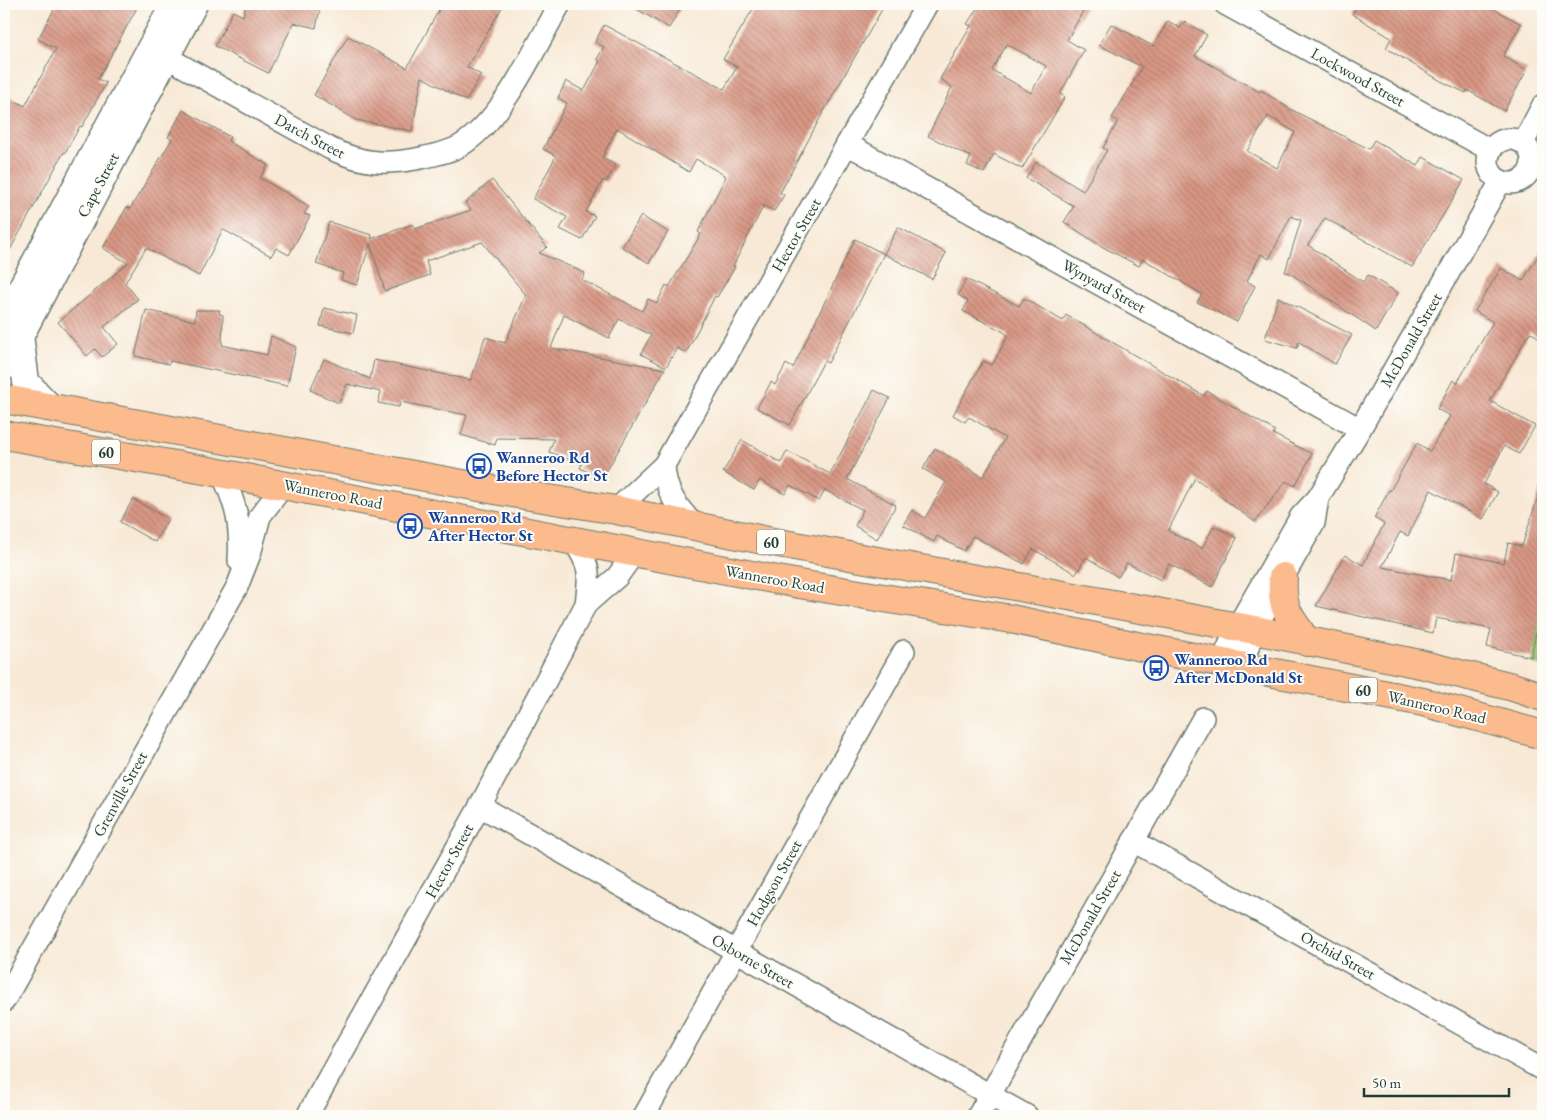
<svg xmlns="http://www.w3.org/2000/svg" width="1547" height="1120" viewBox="0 0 1547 1120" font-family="'EB Garamond',serif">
	<defs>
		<pattern id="park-dots" width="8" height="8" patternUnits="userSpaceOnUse" patternTransform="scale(1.25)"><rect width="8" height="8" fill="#a4ca75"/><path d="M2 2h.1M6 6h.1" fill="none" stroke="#85a561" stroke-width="1.8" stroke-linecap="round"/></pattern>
		<pattern id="building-back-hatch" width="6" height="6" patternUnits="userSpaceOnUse" patternTransform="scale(1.25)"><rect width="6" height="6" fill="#d99784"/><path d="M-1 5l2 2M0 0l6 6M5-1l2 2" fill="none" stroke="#af7c6d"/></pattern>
	</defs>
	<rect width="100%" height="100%" fill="#fdfcf7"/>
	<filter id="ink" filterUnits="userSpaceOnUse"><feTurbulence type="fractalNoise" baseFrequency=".02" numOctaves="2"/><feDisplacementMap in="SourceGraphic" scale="10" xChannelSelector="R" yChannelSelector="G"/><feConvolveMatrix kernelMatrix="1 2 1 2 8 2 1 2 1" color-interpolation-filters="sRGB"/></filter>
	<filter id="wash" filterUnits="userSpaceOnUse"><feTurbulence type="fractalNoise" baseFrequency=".0096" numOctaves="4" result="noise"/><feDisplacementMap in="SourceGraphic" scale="20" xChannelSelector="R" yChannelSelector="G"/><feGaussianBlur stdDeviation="1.12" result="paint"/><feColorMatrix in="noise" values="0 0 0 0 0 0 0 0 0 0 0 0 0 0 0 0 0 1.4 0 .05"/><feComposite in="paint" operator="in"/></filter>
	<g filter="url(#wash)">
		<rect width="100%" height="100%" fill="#f8e9d6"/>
		<path fill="url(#park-dots)" stroke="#628454" d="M1543,591V667L1532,662Z"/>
		<g id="blocks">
			<g fill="url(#building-back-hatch)" fill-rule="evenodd">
				<path d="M57,4H139L98,79L106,83L82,127L80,126L65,153L64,152L4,261V95L25,106L56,49L38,39Z"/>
				<path d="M246,4H298L320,9L316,28L294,23L268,73L215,46L233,11L243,16Z"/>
				<path d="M442,4H504L467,67L481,75L466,101L422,77L412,131L356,120L314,95L348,36L407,68Z"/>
				<path d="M628,4H683L669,28Z"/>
				<path d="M756,4H885L819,120L780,193L784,195L774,211L764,205L733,266L735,267L717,297L715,296L686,353L677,348L666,367L641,354L651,335L619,319L609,338L564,315L551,348L665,369L602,479L580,468L582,464L549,452L554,439L497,438L495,445L461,435L467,415L400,402L399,407L378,403L381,392L347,384L339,403L310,390L324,359L370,379L374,360L471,380L485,337L505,343L526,295L482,242L426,261L430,275L385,291L370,244L357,285L341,280L343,273L316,264L329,222L372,235L371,239L413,224L415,229L471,210L465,203L492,180L547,247L539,253L585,273L582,280L642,311L648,299L657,303L666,285L669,287L701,234L698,232L726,176L696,159L689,172L617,128L602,158L616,165L606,182L603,180L586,212L595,216L582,240L560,229L567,217L533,199L556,156L543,149L567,103L558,98L566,81L584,91L600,61L597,59L604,47L595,42L604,25L724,89L737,67L723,59Z"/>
				<path d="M980,4H1087L1067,40L1084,50L1060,94L1065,97L1022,169L994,154L984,173L967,165L971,157L928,136L952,87L940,79L971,26L967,24ZM1007,44L1046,66L1031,93L992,70Z"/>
				<path d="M1358,4H1485L1521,24L1503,56L1527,70L1504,111L1467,90L1466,93L1441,81L1386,48L1391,38L1352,14Z"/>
				<path d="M1168,21L1180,28L1184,21L1207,35L1195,56L1260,92L1261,90L1290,109L1369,149L1374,140L1418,166L1423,157L1464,180L1412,267L1325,218L1308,245L1363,282L1368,275L1398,293L1376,331L1290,273L1285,272L1301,220L1291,216L1269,259L1261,254L1247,281L1255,286L1237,322L1197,302L1202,294L1143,259L1139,266L1101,246L1064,222L1074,206L1026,178L1036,162L1083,191L1107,150L1103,148L1118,121L1112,118L1142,67L1099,45L1111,24L1153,46ZM1268,116L1295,132L1277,168L1247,151Z"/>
				<path d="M183,110L230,137L228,141L268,165L260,178L309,206L304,214L310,216L289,255L276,248L271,256L224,230L222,231L199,276L146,248L125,283L138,299L104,327L118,344L102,357L95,349L87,356L58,322L128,263L103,248L127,207L130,209L172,139L168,137Z"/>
				<path d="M641,216L668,232L649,263L622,247Z"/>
				<path d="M898,227L946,253L932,279L884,254Z"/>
				<path d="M855,239L884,254L828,363L824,361L790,425L757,408L771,382L775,385L786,364L793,368Z"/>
				<path d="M1543,247V340L1530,332L1490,401L1535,426L1519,454L1504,446L1484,484L1498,492L1483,519L1431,490L1408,536L1400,532L1382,567L1451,580L1456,553L1504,563L1508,543L1522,546L1540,490H1543V600L1531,657L1487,647L1491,629L1436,618L1433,633L1316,606L1345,555L1363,565L1384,524L1374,518L1389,490L1390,491L1417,443L1430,451L1450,416L1437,409L1453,380L1457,383L1493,322L1475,311L1501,268L1523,281Z"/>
				<path d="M966,279L1019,306L1024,298L1063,321L1066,315L1204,396L1207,391L1275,431L1273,434L1312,454L1295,486L1286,481L1255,522L1195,478L1168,531L1202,548L1214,526L1237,538L1212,587L1169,564L1161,580L1127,563L1118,577L1086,557L1076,574L1033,549L1024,564L973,536L964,551L937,536L934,542L903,525L912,510L925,518L946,482L923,469L935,448L983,477L1005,438L969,417L965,422L953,415L983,361L992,365L1008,336L1004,332L963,311L968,301L958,295Z"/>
				<path d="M1278,297L1352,335L1335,364L1299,342L1297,348L1265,339Z"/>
				<path d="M324,308L357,315L353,333L320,326Z"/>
				<path d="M146,310L195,321L196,310H220L219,314L223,315L222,345L267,355L271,336L296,347L287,386L170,361L169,364L135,356Z"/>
				<path d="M874,390L890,398L847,479L896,505L877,539L855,526L863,510L825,490L819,501L790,485L785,494L760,480L754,490L723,472L742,440L781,463L787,451L830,474Z"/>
				<path d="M133,499L168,519L155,542L120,522Z"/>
			</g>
		</g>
	</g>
	<g filter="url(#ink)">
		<use href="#blocks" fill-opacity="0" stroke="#6b796d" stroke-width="1"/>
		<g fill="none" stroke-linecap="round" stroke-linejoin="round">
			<defs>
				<g id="minor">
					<path d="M1225,4L1490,150"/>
					<path d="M152,49L331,149C362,163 382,165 416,159C430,156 447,153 460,146C504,119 534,49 560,4"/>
					<circle cx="1510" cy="161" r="22"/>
					<path d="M1523,143L1543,105"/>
					<path d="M847,144L1360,429"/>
					<path d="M664,465C665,492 677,507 695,526"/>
					<path d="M222,473C237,508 241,523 239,561"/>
					<path d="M616,510L664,465L927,4"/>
					<path d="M572,539C591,566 590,572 586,604"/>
					<path d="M1222,662L1237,627L1301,516L1318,498L1360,429L1501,181"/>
					<path d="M1240,665L1267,606L1314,523L1318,498"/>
					<path d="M480,806L1027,1116"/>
					<path d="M1133,841L1543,1070"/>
					<path d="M4,1001L237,587L250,554L260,516L284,485"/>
					<path d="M307,1116L480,806L586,604L617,577L635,552"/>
					<path d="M644,1116L904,651"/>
					<path d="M978,1116L1203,718"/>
				</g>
				<g id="tertiary">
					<path d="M4,320L174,4"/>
					<path d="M20,335L26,382L50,407"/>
					<path d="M4,367L194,4"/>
				</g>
				<g id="trunk">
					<path d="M4,399L506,492L616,510L773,542L1255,630L1420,664L1513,687L1543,697"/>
					<path d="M4,435L204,470L799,584L1011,619L1137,646L1423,702L1543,735"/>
					<path d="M1283,577C1281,611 1289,615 1307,642"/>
				</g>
			</defs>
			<use href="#minor" stroke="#6b796d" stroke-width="24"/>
			<use href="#tertiary" stroke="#6b796d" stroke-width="29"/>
			<use href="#trunk" stroke="#6b796d" stroke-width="30"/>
			<use href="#minor" stroke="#fff" stroke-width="21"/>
			<use href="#tertiary" stroke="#fff" stroke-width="26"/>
			<use href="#trunk" stroke="#fbbb8d" stroke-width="28"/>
		</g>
	</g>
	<defs>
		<symbol id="bus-ring" viewBox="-11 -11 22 22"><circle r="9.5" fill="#fdfcf7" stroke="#1a4fb4" stroke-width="1.5"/><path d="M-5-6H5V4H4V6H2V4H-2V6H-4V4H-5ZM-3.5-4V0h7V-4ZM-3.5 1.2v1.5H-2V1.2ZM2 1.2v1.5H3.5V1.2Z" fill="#1a4fb4"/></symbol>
	</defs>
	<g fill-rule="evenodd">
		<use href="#bus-ring" x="465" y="452" width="28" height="28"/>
		<use href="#bus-ring" x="396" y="512" width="28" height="28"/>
		<use href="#bus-ring" x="1142" y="654" width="28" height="28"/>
	</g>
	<g text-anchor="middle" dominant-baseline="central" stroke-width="4" stroke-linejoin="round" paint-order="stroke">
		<g fill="#fdfcf7" stroke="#62766e" stroke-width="1">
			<rect x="92" y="439.5" width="28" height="25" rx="4"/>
			<rect x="757" y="529.5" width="28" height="25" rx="4"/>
			<rect x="1349" y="677.5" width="28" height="25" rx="4"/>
		</g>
		<g font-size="15" font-weight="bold" fill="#1f3d34">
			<text x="106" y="452">60</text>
			<text x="771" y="542">60</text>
			<text x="1363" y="690">60</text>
		</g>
		<g font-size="16" fill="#1f3d34" stroke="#fdfcf7">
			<text transform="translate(1358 77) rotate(29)">Lockwood Street</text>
			<text transform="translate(310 136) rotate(28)">Darch Street</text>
			<text transform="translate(98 185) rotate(-62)">Cape Street</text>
			<text transform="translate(796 235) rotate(-60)">Hector Street</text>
			<text transform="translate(1104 286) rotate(29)">Wynyard Street</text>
			<text transform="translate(1411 340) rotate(-60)">McDonald Street</text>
			<text transform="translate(333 494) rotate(11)">Wanneroo Road</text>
			<text transform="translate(775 579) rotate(10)">Wanneroo Road</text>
			<text transform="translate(1437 707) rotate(13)">Wanneroo Road</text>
			<text transform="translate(120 794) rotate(-61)">Grenville Street</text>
			<text transform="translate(449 861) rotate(-61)">Hector Street</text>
			<text transform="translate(774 883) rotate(-61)">Hodgson Street</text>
			<text transform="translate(1090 917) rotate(-60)">McDonald Street</text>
			<text transform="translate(1338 955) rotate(29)">Orchid Street</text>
			<text transform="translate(753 961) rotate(30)">Osborne Street</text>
		</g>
		<g font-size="16" font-weight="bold" fill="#164399" stroke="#fdfcf7" text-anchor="start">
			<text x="496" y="457">Wanneroo Rd<tspan x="496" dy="18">Before Hector St</tspan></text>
			<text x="428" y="517">Wanneroo Rd<tspan x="428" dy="18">After Hector St</tspan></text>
			<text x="1174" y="659">Wanneroo Rd<tspan x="1174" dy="18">After McDonald St</tspan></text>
		</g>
	</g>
	<rect width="1547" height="1120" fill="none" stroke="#fdfcf7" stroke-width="20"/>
	<path d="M1364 1088v8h145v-8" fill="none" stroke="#1f3d34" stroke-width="2.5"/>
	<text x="1372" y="1088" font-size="15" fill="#1f3d34" stroke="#fdfcf7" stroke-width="4" paint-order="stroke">50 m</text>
</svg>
